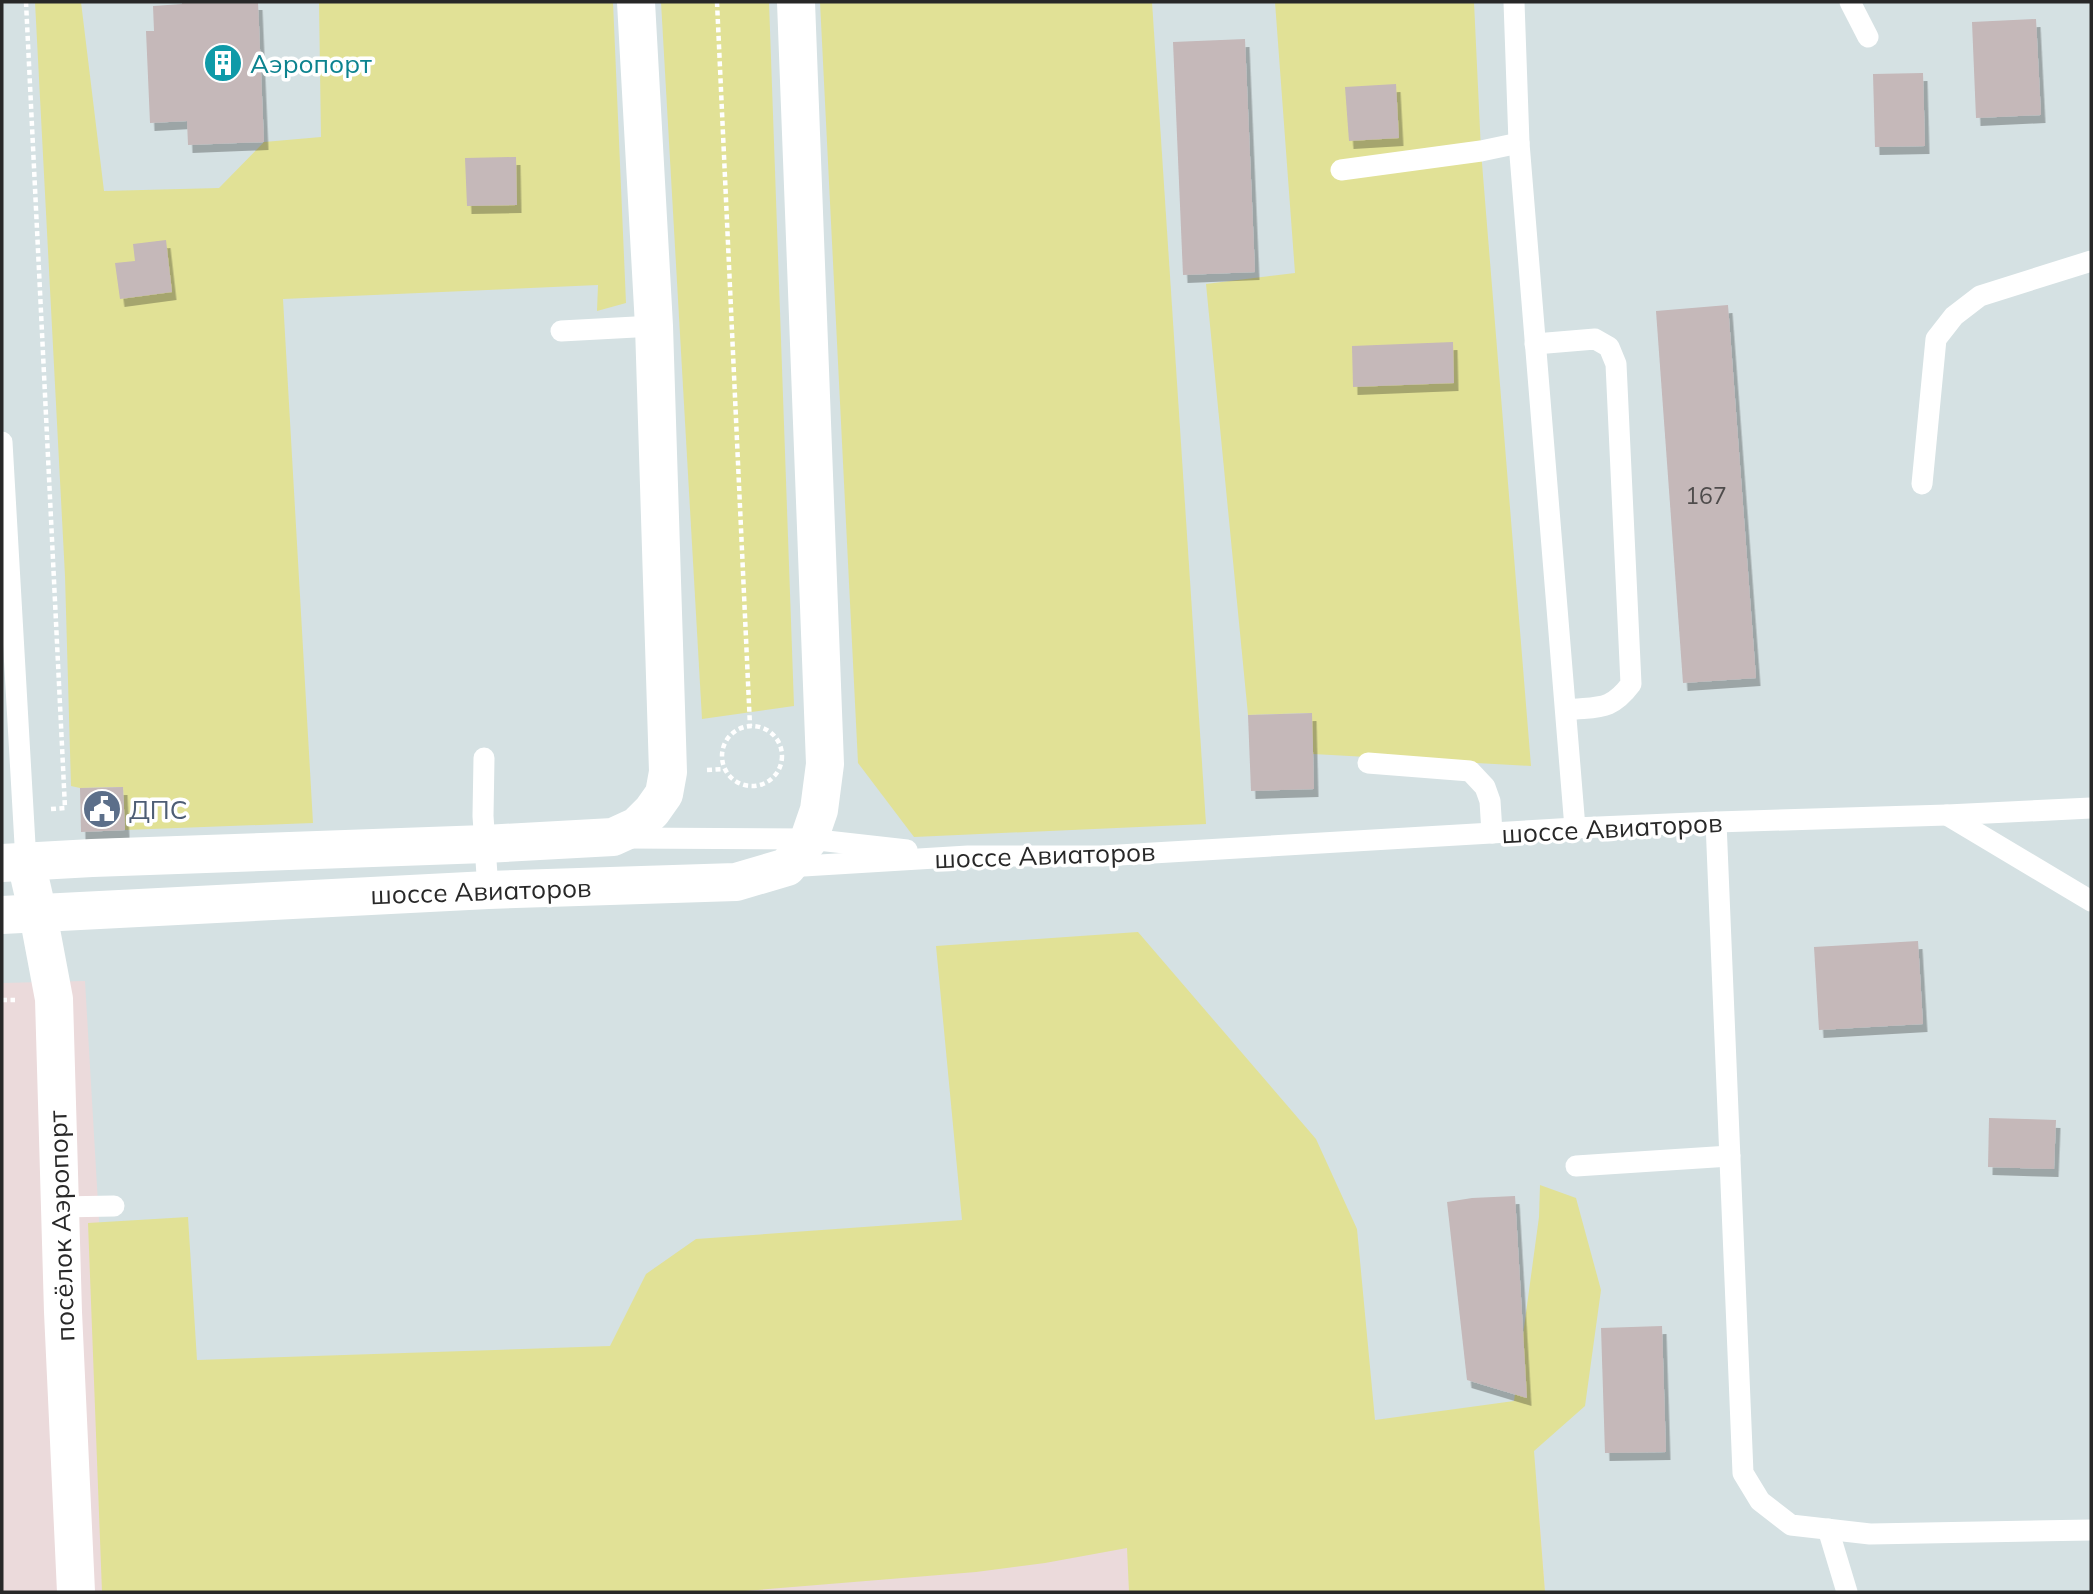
<svg xmlns="http://www.w3.org/2000/svg" width="2093" height="1594" viewBox="0 0 2093 1594" font-family="Mulish,sans-serif">
	<defs>
		<filter id="shadow"><feDropShadow dx="4.5" dy="8" stdDeviation="0" flood-color="#0004"/></filter>
	</defs>
	<rect width="100%" height="100%" fill="#ebdadb"/>
	<path fill="#d5e1e3" d="M2,2H2091V1592H1545L1538,1499L117,1528L85,981L2,983Z"/>
	<g fill="#e1e196">
		<path d="M35,2H81L104,191L219,188L264,142L321,137L319,2H613L626,303L597,311L598,285L283,299L313,823L125,830L123,787L80,788L71,786L65,576Z"/>
		<path d="M661,2H769L794,706L702,719Z"/>
		<path d="M820,2H1152L1206,824L914,837L858,763Z"/>
		<path d="M1275,2H1474L1481,151L1531,766L1313,754L1311,713L1248,715L1206,284L1295,273Z"/>
		<path d="M1138,932L1316,1139L1357,1229L1375,1420L1514,1401L1539,1217L1540,1185L1576,1198L1601,1290L1585,1406L1534,1451L1545,1592H1129L1127,1548L1045,1563L976,1572L732,1592H102L88,1223L188,1217L197,1360L610,1346L646,1274L696,1239L962,1220L936,946Z"/>
	</g>
	<g fill="#c5b8b9" filter="url(#shadow)">
		<path d="M182,2H258L264,142L188,145L187,121L150,123L146,31H154L153,6L182,4Z"/>
		<path d="M2036,19L2041,115L1976,118L1972,22Z"/>
		<path d="M1245,39L1255,272L1183,275L1173,42Z"/>
		<path d="M1923,73L1925,146L1875,147L1873,74Z"/>
		<path d="M1396,84L1399,138L1349,141L1345,87Z"/>
		<path d="M516,157L517,205L467,206L465,158Z"/>
		<path d="M166,240L172,292L120,299L115,263L135,261L133,244Z"/>
		<path d="M1728,305L1756,678L1683,683L1656,311Z"/>
		<path d="M1453,342L1454,383L1353,387L1352,346Z"/>
		<path d="M1312,713L1314,789L1251,791L1248,715Z"/>
		<path d="M123,787L125,830L81,832L80,788Z"/>
		<path d="M1918,941L1923,1024L1819,1030L1814,947Z"/>
		<path d="M1989,1118L2056,1120L2054,1169L1988,1167Z"/>
		<path d="M1515,1196L1527,1398L1467,1380L1447,1202L1472,1198Z"/>
		<path d="M1662,1326L1666,1452L1605,1453L1601,1328Z"/>
	</g>
	<g fill="none" stroke-linecap="round" stroke-linejoin="round">
		<g stroke="#fff" stroke-width="4.5" stroke-dasharray="5 3.5" stroke-linecap="butt">
			<path d="M26,2L65,808L51,809"/>
			<path d="M717,2L750,726"/>
			<circle cx="752" cy="756" r="30"/>
			<path d="M707,770L724,769"/>
			<path d="M2,1000H15"/>
		</g>
		<g stroke="#fff" stroke-width="21">
			<path d="M1514,2L1519,143L1575,828"/>
			<path d="M1850,2L1868,37"/>
			<path d="M1341,170L1481,151L1519,143"/>
			<path d="M561,331L654,326"/>
			<path d="M1535,344L1595,339L1609,347L1616,364L1631,684C1610,712 1598,706 1566,710"/>
			<path d="M2,442L26,862"/>
			<path d="M1922,484L1936,339L1954,316L1980,296L2091,261"/>
			<path d="M484,758L483,816L488,890"/>
			<path d="M1368,763L1470,771L1485,787L1490,801L1492,833"/>
			<path d="M1947,815L2091,901"/>
			<path d="M1716,822L1743,1473L1760,1501L1791,1525L1870,1534L2091,1530"/>
			<path d="M625,838L809,839L907,850"/>
			<path d="M787,867L968,856H1102L1575,828L1716,822L1947,815L2091,808"/>
			<path d="M1576,1166L1730,1156"/>
			<path d="M60,1207L114,1206"/>
			<path d="M1828,1529L1847,1592"/>
		</g>
		<path stroke="#fff" stroke-width="38" d="M26,862L38,914L54,999L63,1312L76,1592"/>
		<g stroke="#fff" stroke-width="38">
			<path d="M2,863L92,858L485,844L613,837L637,826L652,811L664,794L668,772L654,326L636,2"/>
			<path d="M2,915L488,890L736,882L787,867L809,839L819,810L825,764L796,2"/>
		</g>
	</g>
	<defs>
		<symbol id="building-disc" viewBox="-11 -11 22 22"><circle r="9.5" fill="#0f9aa8" stroke="#fff"/><path d="M-4-6H4V6H1V3H-1V6H-4ZM-2.5-4.3h1.7v1.8h-1.7ZM.8-4.3h1.7v1.8H.8ZM-2.5-1h1.7V.8h-1.7ZM.8-1h1.7V.8H.8Z" fill="#fff"/></symbol>
		<symbol id="civic-disc" viewBox="-11 -11 22 22"><circle r="9.5" fill="#5c6f8a" stroke="#fff"/><path d="M-.6-6.5H3V-4.5H.6V-3L4-1V1h2V6H-6V1h2V-1L-.6-3ZM-1.2 2.5V6h2.4V2.5Z" fill="#fff"/></symbol>
	</defs>
	<g fill-rule="evenodd">
		<use href="#building-disc" x="201" y="41" width="44" height="44"/>
		<use href="#civic-disc" x="80" y="787" width="44" height="44"/>
	</g>
	<g text-anchor="middle" dominant-baseline="central" stroke-width="7" stroke-linejoin="round" paint-order="stroke">
		<g font-size="23" fill="#4f4c4c">
			<text x="1706" y="495">167</text>
		</g>
		<g font-size="26" fill="#0d838f" stroke="#fff" text-anchor="start">
			<text x="250" y="63">Аэропорт</text>
		</g>
		<g font-size="26" fill="#4e5e75" stroke="#fff" text-anchor="start">
			<text x="129" y="809">ДПС</text>
		</g>
		<g font-size="26" fill="#282828" stroke="#fff">
			<text transform="translate(1612 828) rotate(-3)">шоссе Авиаторов</text>
			<text transform="translate(1045 855) rotate(-2)">шоссе Авиаторов</text>
			<text transform="translate(481 891) rotate(-2)">шоссе Авиаторов</text>
			<text transform="translate(61 1226) rotate(-92)">посёлок Аэропорт</text>
		</g>
	</g>
	<rect width="2093" height="1594" fill="none" stroke="#282828" stroke-width="7"/>
</svg>
